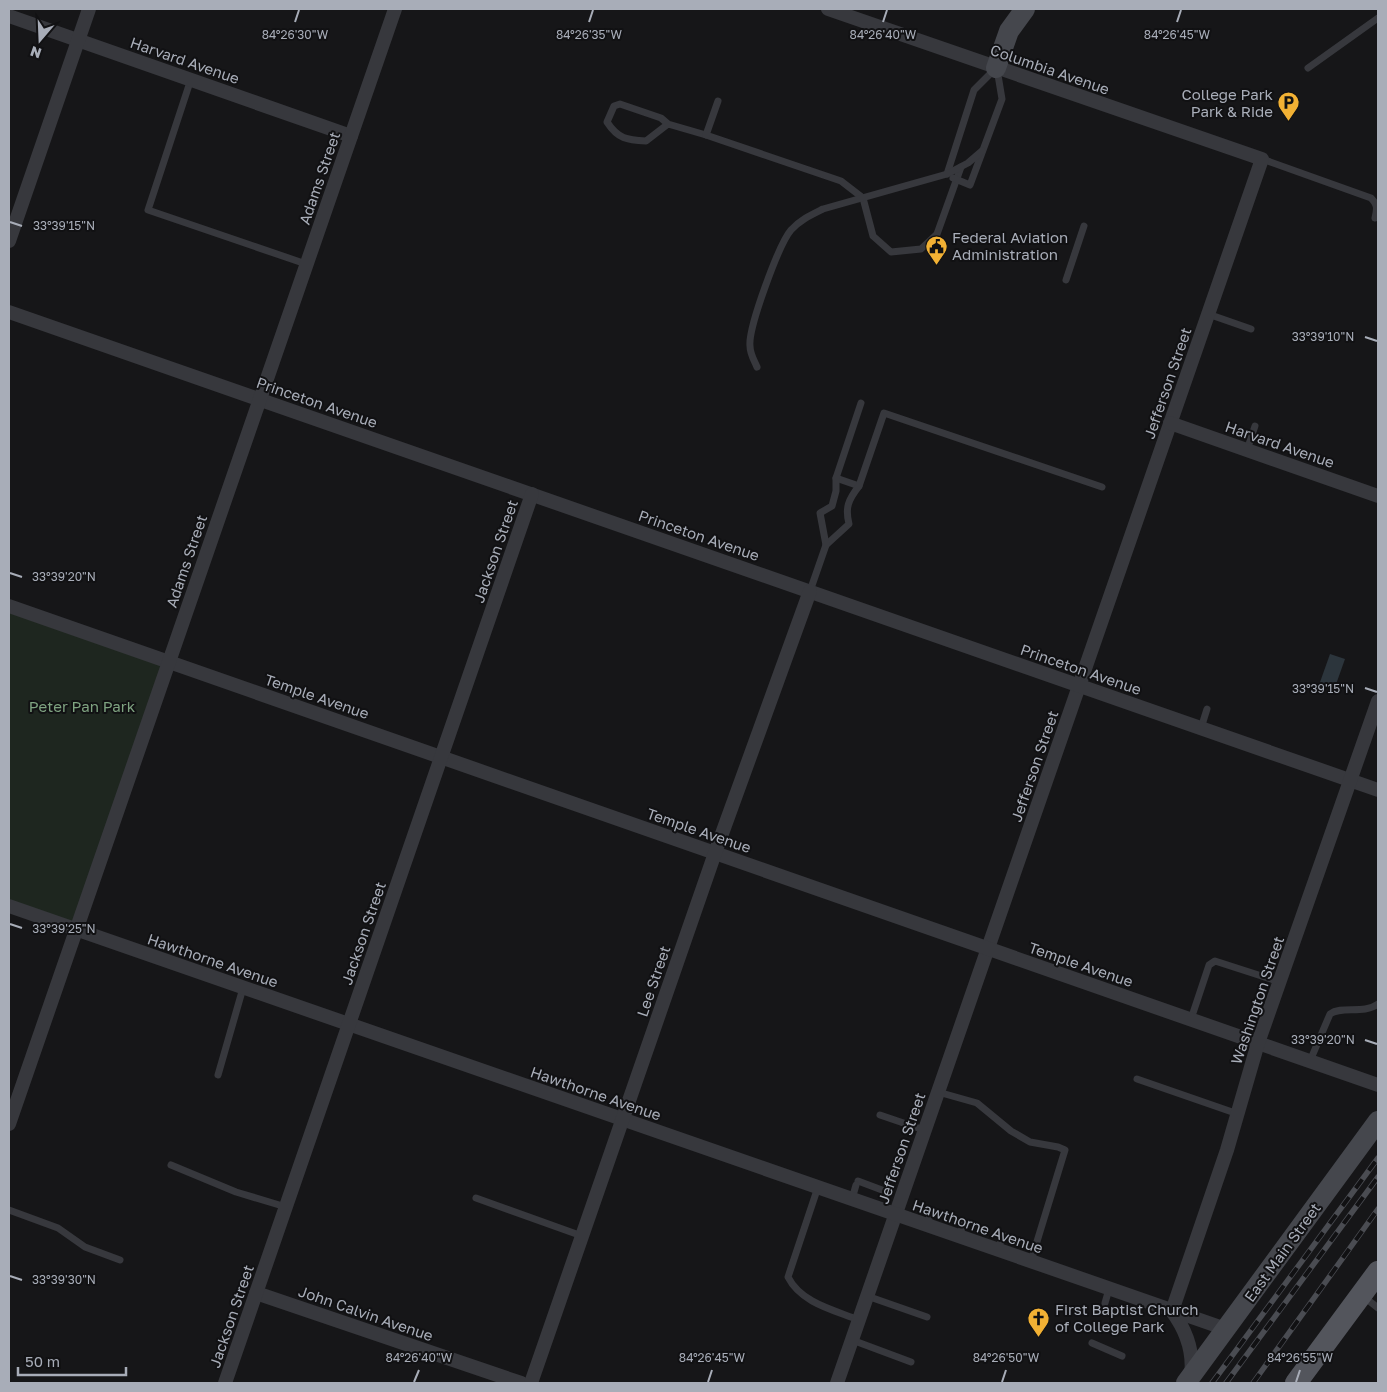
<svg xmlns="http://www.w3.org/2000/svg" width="1387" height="1392" viewBox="0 0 1387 1392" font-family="'Golos Text',sans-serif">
	<rect width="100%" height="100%" fill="#161618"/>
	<path fill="#1e261f" d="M9,607L174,658L80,934L9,904Z"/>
	<path fill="#2c353c" d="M1330,654L1345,659L1334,690L1319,685Z"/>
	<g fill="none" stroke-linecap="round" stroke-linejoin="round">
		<g stroke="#37383d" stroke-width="7">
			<path d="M1308,68L1378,18"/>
			<path d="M191,79L148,210L306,264"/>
			<path d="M668,124L661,118L620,104L614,106L607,122C618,139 627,140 646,141L668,124L706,135L841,181L863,198L873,236L891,252L921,249L937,234L961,167"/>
			<path d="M706,135L718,101"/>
			<path d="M1262,159L1371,198C1378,205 1377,209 1375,218"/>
			<path d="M947,174L974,90L994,70"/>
			<path d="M953,178L970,185L1002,99L997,69"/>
			<path d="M1066,280L1084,226"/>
			<path d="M1208,314L1251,329"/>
			<path d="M757,367C754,360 750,354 750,346C748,328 779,244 791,230C800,220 811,215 823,209L947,174L968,163L982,151"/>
			<path d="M1247,450L1255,426"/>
			<path d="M836,478L859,486"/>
			<path d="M826,545L849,524C845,508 848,500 859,486L884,413L1102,487"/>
			<path d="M810,591L826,545L820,513L832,506L836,491V478L861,403"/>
			<path d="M1201,728L1207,709"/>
			<path d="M1191,1019L1209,965L1215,961L1280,982"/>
			<path d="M1310,1061L1330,1014C1342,1005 1363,1015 1378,1004"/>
			<path d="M218,1075L243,988"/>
			<path d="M1137,1079L1238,1114"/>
			<path d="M938,1092L977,1103L1011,1131L1030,1142L1058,1147L1065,1150L1031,1261"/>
			<path d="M880,1115L924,1130"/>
			<path d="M171,1165L236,1192L286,1207"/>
			<path d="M858,1181L882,1190"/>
			<path d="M818,1187L788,1277C801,1303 834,1310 859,1320"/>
			<path d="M476,1198L582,1236"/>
			<path d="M852,1199L856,1185"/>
			<path d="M9,1210L58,1228L85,1247L120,1260"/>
			<path d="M927,1225L931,1212"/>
			<path d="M959,1237L964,1222"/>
			<path d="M998,1250L1003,1235"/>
			<path d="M867,1296L927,1317"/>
			<path d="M1363,1296L1378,1308"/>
			<path d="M1105,1303L1109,1289"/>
			<path d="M852,1340L911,1362"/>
			<path d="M1092,1343L1122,1356"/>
		</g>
		<g stroke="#37383d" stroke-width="14">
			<path d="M828,9L1262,159L837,1383"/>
			<path d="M9,16L351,136"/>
			<path d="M9,241L89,9"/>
			<path d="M9,312L1378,790"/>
			<path d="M1170,423L1378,496"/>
			<path d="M9,606L1378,1085"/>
			<path d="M9,906L1226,1329"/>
			<path d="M9,1124L395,9"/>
			<path d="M256,1293L521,1383"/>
			<path d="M1191,1376C1194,1353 1186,1330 1172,1311L1227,1150L1258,1043L1378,701"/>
			<path d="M225,1383L532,494"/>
			<path d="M531,1383L715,853L810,591"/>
		</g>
		<g stroke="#45474d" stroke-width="20">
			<path d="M996,68L1009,31L1025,9"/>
			<path d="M1186,1383L1378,1121"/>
		</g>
		<path stroke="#53555c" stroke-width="22" d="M1296,1383L1378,1272"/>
		<defs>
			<g id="rail">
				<path d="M1212,1383L1378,1158"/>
				<path d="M1226,1383L1378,1177"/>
				<path d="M1253,1383L1378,1209"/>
			</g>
		</defs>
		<use href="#rail" stroke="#4a4c52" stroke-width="5.5"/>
		<use href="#rail" stroke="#111113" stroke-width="4" stroke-dasharray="11" stroke-linecap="butt"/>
	</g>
	<path fill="none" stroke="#a8adb8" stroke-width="2" d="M295,22L299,10M589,22L593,10M883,22L887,10M1177,22L1181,10M10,222L22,226M1365,337L1377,341M10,573L22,577M1365,688L1377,692M10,924L22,928M1365,1040L1377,1044M10,1276L22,1280M414,1382L419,1370M708,1382L712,1370M1002,1382L1006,1370M1296,1382L1300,1370"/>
	<defs>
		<symbol id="parking-pin" viewBox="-11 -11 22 30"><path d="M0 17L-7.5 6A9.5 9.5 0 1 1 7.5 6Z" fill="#f2b134" stroke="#111113"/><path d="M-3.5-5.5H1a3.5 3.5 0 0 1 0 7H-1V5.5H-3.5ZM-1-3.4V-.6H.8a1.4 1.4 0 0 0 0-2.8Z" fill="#111"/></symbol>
		<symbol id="civic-pin" viewBox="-11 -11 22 30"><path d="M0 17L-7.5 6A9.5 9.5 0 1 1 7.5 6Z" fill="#f2b134" stroke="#111113"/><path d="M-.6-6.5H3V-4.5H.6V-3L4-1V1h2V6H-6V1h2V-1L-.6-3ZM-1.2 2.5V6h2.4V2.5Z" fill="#111"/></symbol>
		<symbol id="church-pin" viewBox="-11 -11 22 30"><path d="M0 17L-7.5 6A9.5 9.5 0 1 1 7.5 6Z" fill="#f2b134" stroke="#111113"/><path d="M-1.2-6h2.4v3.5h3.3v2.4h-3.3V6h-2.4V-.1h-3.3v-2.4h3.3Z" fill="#111"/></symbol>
	</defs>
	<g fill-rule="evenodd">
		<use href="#parking-pin" x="1276" y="90" width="25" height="34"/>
		<use href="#civic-pin" x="924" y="234" width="25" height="34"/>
		<use href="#church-pin" x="1026" y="1306" width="25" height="34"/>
	</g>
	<g text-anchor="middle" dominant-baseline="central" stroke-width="4" stroke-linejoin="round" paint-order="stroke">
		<g font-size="15" fill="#a8adb8" stroke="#111113">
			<text transform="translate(185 60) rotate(19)">Harvard Avenue</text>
			<text transform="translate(1050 69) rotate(19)">Columbia Avenue</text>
			<text transform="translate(319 178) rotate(-71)">Adams Street</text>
			<text transform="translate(1167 383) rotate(-71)">Jefferson Street</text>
			<text transform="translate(317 402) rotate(19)">Princeton Avenue</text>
			<text transform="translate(1280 444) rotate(19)">Harvard Avenue</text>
			<text transform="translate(699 535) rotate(19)">Princeton Avenue</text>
			<text transform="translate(495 551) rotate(-71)">Jackson Street</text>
			<text transform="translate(186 561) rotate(-71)">Adams Street</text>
			<text transform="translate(1081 669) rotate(19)">Princeton Avenue</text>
			<text transform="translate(317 696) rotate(19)">Temple Avenue</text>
			<text transform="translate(1034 766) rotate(-71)">Jefferson Street</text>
			<text transform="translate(699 830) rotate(19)">Temple Avenue</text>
			<text transform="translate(363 933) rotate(-71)">Jackson Street</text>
			<text transform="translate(213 960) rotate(19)">Hawthorne Avenue</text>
			<text transform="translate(1081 964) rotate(19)">Temple Avenue</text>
			<text transform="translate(653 981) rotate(-71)">Lee Street</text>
			<text transform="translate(1257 1000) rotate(-71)">Washington Street</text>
			<text transform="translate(596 1093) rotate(19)">Hawthorne Avenue</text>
			<text transform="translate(901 1148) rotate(-71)">Jefferson Street</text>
			<text transform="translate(978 1226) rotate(19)">Hawthorne Avenue</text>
			<text transform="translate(1282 1252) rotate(-54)">East Main Street</text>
			<text transform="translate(366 1313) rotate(19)">John Calvin Avenue</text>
			<text transform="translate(231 1316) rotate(-71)">Jackson Street</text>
		</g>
		<g font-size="15" fill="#a8adb8" stroke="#111113" text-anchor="start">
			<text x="1273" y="94" text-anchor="end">College Park<tspan x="1273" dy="17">Park &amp; Ride</tspan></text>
			<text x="952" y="237">Federal Aviation<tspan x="952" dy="17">Administration</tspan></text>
			<text x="1055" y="1309">First Baptist Church<tspan x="1055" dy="17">of College Park</tspan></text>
		</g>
		<g font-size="15" fill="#7fa381" stroke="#111113">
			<text x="82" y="706">Peter Pan Park</text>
		</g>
	</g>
	<g font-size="12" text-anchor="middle" fill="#a8adb8" stroke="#111113" stroke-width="4" stroke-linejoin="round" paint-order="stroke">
		<text x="295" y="39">84°26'30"W</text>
		<text x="589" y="39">84°26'35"W</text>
		<text x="883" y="39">84°26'40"W</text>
		<text x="1177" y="39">84°26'45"W</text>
		<text x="64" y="230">33°39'15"N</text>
		<text x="1323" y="341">33°39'10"N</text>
		<text x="64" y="581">33°39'20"N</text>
		<text x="1323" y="693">33°39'15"N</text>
		<text x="64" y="933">33°39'25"N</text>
		<text x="1323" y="1044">33°39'20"N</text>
		<text x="64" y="1284">33°39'30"N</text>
		<text x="419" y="1362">84°26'40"W</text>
		<text x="712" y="1362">84°26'45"W</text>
		<text x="1006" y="1362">84°26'50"W</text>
		<text x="1300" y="1362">84°26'55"W</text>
	</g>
	<rect width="1387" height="1392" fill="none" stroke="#a8adb8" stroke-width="20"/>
	<g transform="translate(40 40) rotate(199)" stroke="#111113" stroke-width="4" paint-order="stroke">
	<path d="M0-4L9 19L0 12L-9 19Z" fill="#a8adb8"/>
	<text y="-8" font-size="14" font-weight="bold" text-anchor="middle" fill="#a8adb8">N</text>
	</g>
	<path d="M18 1367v8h108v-8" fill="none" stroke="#a8adb8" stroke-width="2.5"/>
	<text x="25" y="1367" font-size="15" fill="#a8adb8" stroke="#111113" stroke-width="4" paint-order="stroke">50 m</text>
</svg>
